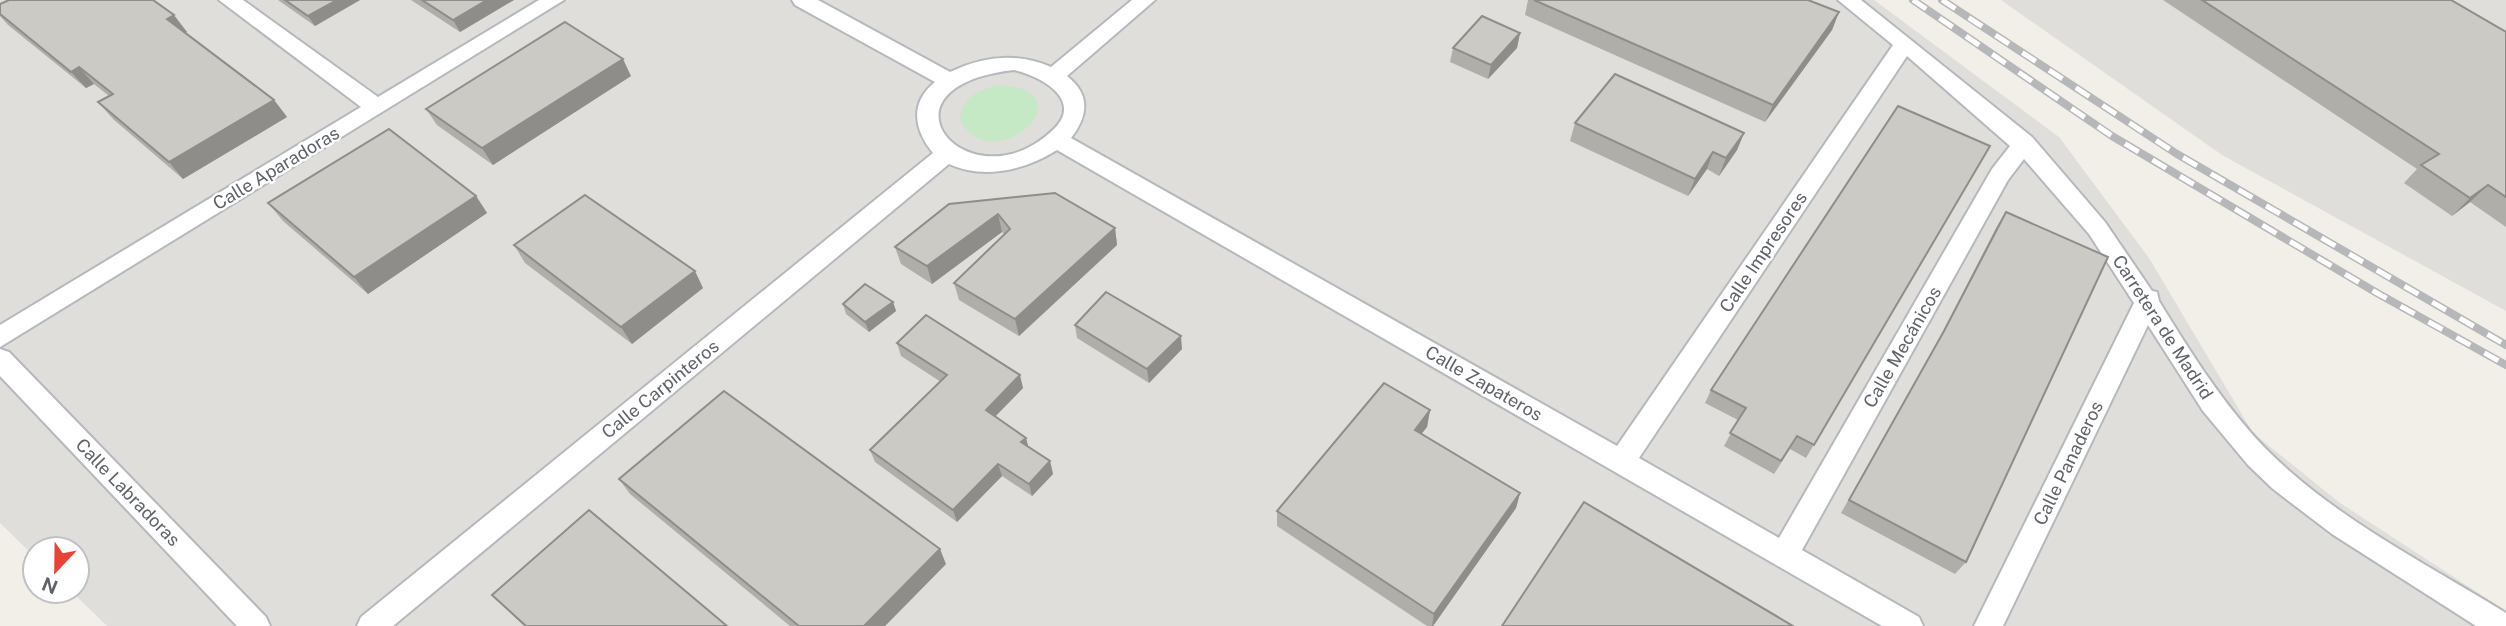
<svg xmlns="http://www.w3.org/2000/svg" width="2506" height="626" viewBox="0 0 2506 626" font-family="'Public Sans',sans-serif">
	<rect width="100%" height="100%" fill="#f1efe8"/>
	<g fill="#e0deda">
		<path d="M0,0H1874L2059,137L2149,258L2253,433L2340,503L2506,611V626H107L71,591H77V549H35V557L0,523Z"/>
		<path d="M2001,0H2506V311L2222,155Z"/>
	</g>
	<path fill="#c5e8c5" d="M1000,85C1093,91 990,183 960,119C962,96 980,89 1000,85Z"/>
	<g fill="none" stroke-linecap="round" stroke-linejoin="round">
		<defs>
			<g id="minor">
				<path d="M219,0H243L378,97L539,0H564L0,347V325L361,107Z"/>
				<path d="M792,0H818L950,72C983,56 1017,52 1051,67L1132,0H1155L1067,76C1091,95 1088,116 1071,138L1617,446L1893,45L1838,0H1861L2032,137L2105,222L2152,291L2157,292L2159,301C2191,353 2223,404 2265,448C2333,517 2425,563 2506,613V626H2476L2332,534L2273,489L2248,465L2203,411L2148,325L2003,626H1974L2134,303L2089,234L2024,159L2008,180L1802,550L1919,617L1923,626H1882L1057,150C1025,170 984,180 949,164L393,626H357L361,617L933,153C914,130 909,103 935,82L795,5ZM1907,56L2010,146L1992,169L1779,538L1639,458ZM1014,70C1040,76 1084,99 1054,129C970,210 864,87 1014,70Z"/>
				<path d="M0,349L9,352L266,617L270,626H237L0,376Z"/>
			</g>
		</defs>
		<use href="#minor" stroke="#b5b8bc" stroke-width="4"/>
		<use href="#minor" fill="#fff" fill-rule="evenodd"/>
		<defs>
			<g id="rail">
				<path d="M1913,0L2112,136L2377,293L2506,365"/>
				<path d="M1942,0L2177,154L2506,345"/>
			</g>
		</defs>
		<use href="#rail" stroke="#b6b7b8" stroke-width="8"/>
		<use href="#rail" stroke="#fff" stroke-width="5" stroke-dasharray="16" stroke-linecap="butt"/>
	</g>
	<g fill="#afaea9">
		<path d="M278,0H360L315,26Z"/>
		<path d="M411,0H514L460,32Z"/>
		<path d="M1528,0H1808L1839,12L1832,30L1765,122L1525,15Z"/>
		<path d="M2163,0H2451L2506,32V227L2470,202L2452,216L2404,183L2417,169Z"/>
		<path d="M0,4L187,32L185,33L274,100L287,117L183,179L113,119L98,102L109,96L94,84L86,88L8,25L0,16Z"/>
		<path d="M1520,33L1517,48L1488,79L1450,62L1453,48Z"/>
		<path d="M631,76L493,165L437,125L426,109Z"/>
		<path d="M1575,123L1744,133L1737,150L1719,176L1707,169L1688,196L1570,141Z"/>
		<path d="M1990,146L1806,458L1790,449L1774,474L1724,446L1738,420L1705,403L1711,390Z"/>
		<path d="M1055,193L1115,228L1117,245L1019,336L959,300L954,283L1004,234L1002,232L932,284L901,264L895,247Z"/>
		<path d="M476,196L487,213L368,294L283,221L268,203Z"/>
		<path d="M2006,212L1966,562L1955,574L1841,513L1936,345L1997,226Z"/>
		<path d="M514,245L703,288L632,344L525,263Z"/>
		<path d="M893,302L896,311L869,332L846,314L843,304Z"/>
		<path d="M1075,325L1182,349L1149,383L1077,338Z"/>
		<path d="M897,343L1023,388L995,416L1026,438L1028,446L1050,461L1053,474L1032,496L1002,476L957,522L875,462L870,450L941,382L901,356Z"/>
		<path d="M1430,410L1427,427L1421,434L1520,493L1516,508L1433,626H1427L1277,526V511Z"/>
		<path d="M619,479L946,564L885,626H790L630,494Z"/>
		<path d="M492,595L727,626H524Z"/>
	</g>
	<g fill="#8f8d8a">
		<path d="M337,0H360L315,26L308,16Z"/>
		<path d="M487,0H514L460,32L453,20Z"/>
		<path d="M1839,12L1832,30L1765,122L1773,105Z"/>
		<path d="M174,15L187,32L180,36L167,19Z"/>
		<path d="M1520,33L1517,48L1488,79L1491,65Z"/>
		<path d="M623,59L631,76L493,165L482,148Z"/>
		<path d="M79,67L94,84L86,88L71,72Z"/>
		<path d="M274,100L287,117L183,179L169,162Z"/>
		<path d="M1744,133L1737,150L1719,176L1726,158Z"/>
		<path d="M1713,152L1707,169L1688,196L1695,179Z"/>
		<path d="M2488,185L2470,202L2452,216L2470,198Z"/>
		<path d="M476,196L487,213L368,294L354,277Z"/>
		<path d="M998,214L1002,232L932,284L927,266Z"/>
		<path d="M1115,228L1117,245L1019,336L1015,319Z"/>
		<path d="M695,271L703,288L632,344L621,327Z"/>
		<path d="M893,302L896,311L869,332L865,322Z"/>
		<path d="M1181,336L1182,349L1149,383L1147,369Z"/>
		<path d="M1020,375L1023,388L989,423L986,410Z"/>
		<path d="M1430,410L1427,427L1412,446L1415,430Z"/>
		<path d="M1026,438L1029,450L1021,442Z"/>
		<path d="M1050,461L1053,474L1032,496L1029,484Z"/>
		<path d="M998,464L1002,476L957,522L953,510Z"/>
		<path d="M1520,493L1516,508L1433,626H1432L1434,614Z"/>
		<path d="M940,549L946,564L885,626H864Z"/>
	</g>
	<g fill="#cccac5" stroke="#8f8d8a" stroke-width="2">
		<path d="M9,0H153L174,15L167,19L274,100L169,162L98,102L113,94L79,67L71,72L0,14V4Z"/>
		<path d="M285,0H337L308,16Z"/>
		<path d="M422,0H487L453,20Z"/>
		<path d="M1534,0H1808L1839,12L1773,105Z"/>
		<path d="M2202,0H2451L2506,32V197L2488,185L2470,198L2421,165L2439,154Z"/>
		<path d="M1482,16L1520,33L1491,65L1453,48Z"/>
		<path d="M565,22L623,59L482,148L426,109Z"/>
		<path d="M1615,74L1744,133L1726,158L1713,152L1695,179L1575,123Z"/>
		<path d="M1898,106L1990,146L1814,445L1797,436L1781,461L1730,433L1746,408L1711,390Z"/>
		<path d="M389,129L476,196L354,277L268,203Z"/>
		<path d="M1055,193L1115,228L1015,319L954,283L1010,229L998,214L927,266L895,247L949,204Z"/>
		<path d="M585,195L695,271L621,327L514,245Z"/>
		<path d="M2006,212L2108,257L1966,562L1849,500L1944,331Z"/>
		<path d="M865,284L893,302L865,322L843,304Z"/>
		<path d="M1106,292L1181,336L1147,369L1075,325Z"/>
		<path d="M926,315L1020,375L986,410L1026,438L1021,442L1050,461L1029,484L998,464L953,510L870,450L947,375L897,343Z"/>
		<path d="M1384,383L1430,410L1415,430L1520,493L1434,614L1277,511Z"/>
		<path d="M724,391L940,549L864,626H799L619,479Z"/>
		<path d="M1584,502L1793,626H1502Z"/>
		<path d="M589,510L727,626H526L492,595Z"/>
	</g>
	<g text-anchor="middle" dominant-baseline="central" stroke-width="5" stroke-linejoin="round" paint-order="stroke">
		<g font-size="18" fill="#5f6368" stroke="#fff">
			<text transform="translate(276 168) rotate(-31)">Calle Aparadoras</text>
			<text transform="translate(1763 252) rotate(-56)">Calle Impresores</text>
			<text transform="translate(2163 327) rotate(57)">Carretera de Madrid</text>
			<text transform="translate(1902 347) rotate(-60)">Calle Mecánicos</text>
			<text transform="translate(1484 383) rotate(30)">Calle Zapateros</text>
			<text transform="translate(660 389) rotate(-39)">Calle Carpinteros</text>
			<text transform="translate(2068 463) rotate(-64)">Calle Panaderos</text>
			<text transform="translate(128 492) rotate(46)">Calle Labradoras</text>
		</g>
	</g>
	<g transform="translate(56 570) rotate(202)"><circle r="33" fill="#ffffff" stroke="#bfc1c3" stroke-width="2"/>
	<path d="M0-5L12 26L0 18L-12 26Z" fill="#ea4335"/>
	<text y="-10" font-size="19" font-weight="bold" text-anchor="middle" fill="#5f6368">N</text>
	</g>
</svg>
